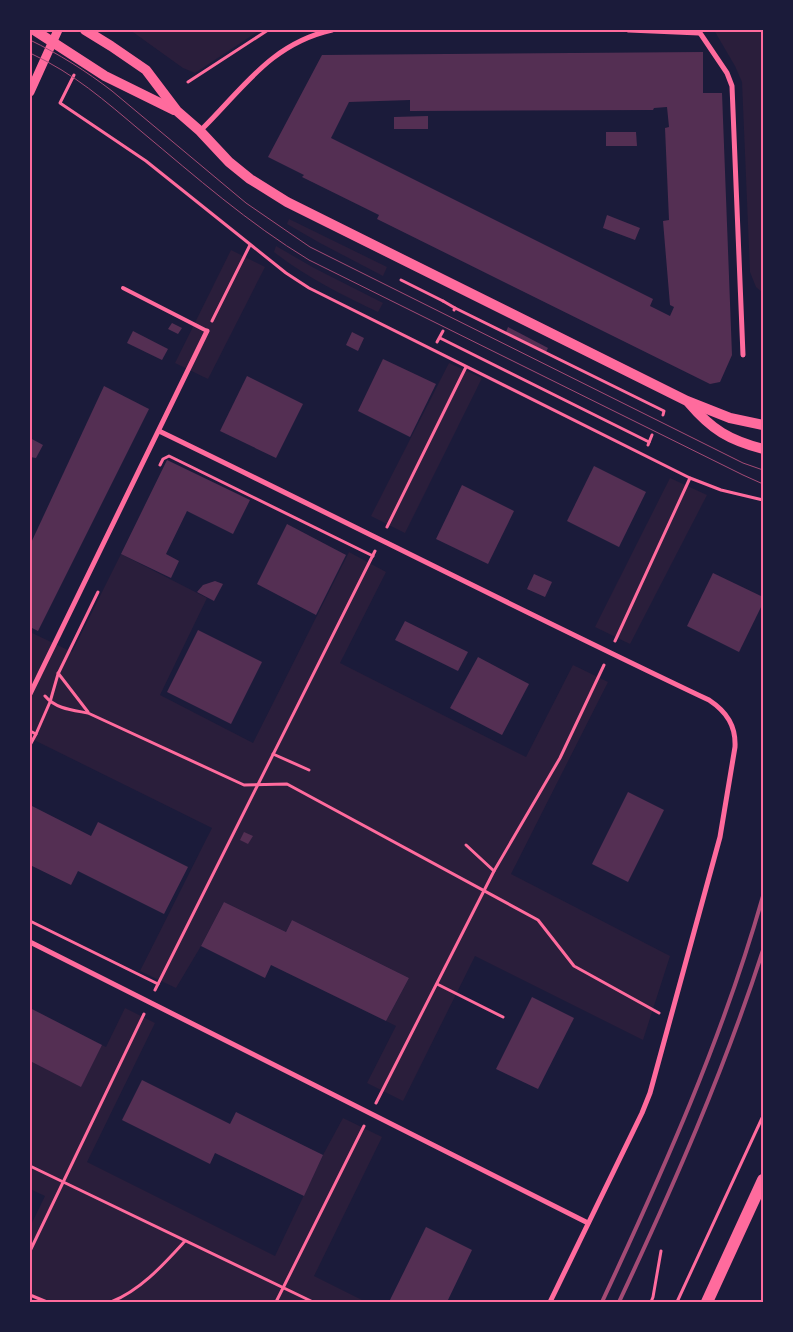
<svg xmlns="http://www.w3.org/2000/svg" width="793" height="1332" viewBox="0 0 793 1332" font-family="'Archivo Narrow',sans-serif">
	<rect width="100%" height="100%" fill="#1b1b3a"/>
	<g fill="#2a1e3b">
		<path d="M130,30H260L195,73L183,68Z"/>
		<path d="M714,30H761L763,80V293L756,287L750,272L742,82L735,66Z"/>
		<path d="M289,219L387,267L383,276L320,243L287,224Z"/>
		<path d="M276,246L314,268L383,303L378,312C342,295 306,277 274,252Z"/>
		<path d="M231,250L265,267L208,379L175,363Z"/>
		<path d="M449,363L482,378L405,533L371,516Z"/>
		<path d="M670,478L707,495L630,644L595,627Z"/>
		<path d="M349,552L386,572L340,663L526,757L573,665L608,682L511,874L670,956L643,1040L475,956L403,1101L367,1083L396,1026L386,1021L409,978L292,920L286,932L224,902L201,946L176,988L140,971L212,828L30,738V632L72,652L121,554L207,598L160,695L253,743Z"/>
		<path d="M125,1008L155,1023L87,1162L275,1256L323,1155L343,1118L382,1137L314,1276L366,1302H30V1227L45,1196L30,1189V1061L81,1086L102,1045L106,1047Z"/>
	</g>
	<g fill="#542f53" fill-rule="evenodd">
		<path d="M703,52V93H722L732,355L720,382L710,384L377,219L379,215L302,177L304,175L268,157L322,55ZM410,100V111L653,110L654,108L667,107L669,127L665,128L669,220L663,221L670,305L674,307L670,316L650,306L653,299L331,138L349,102Z"/>
		<path d="M428,116V129H394V117Z"/>
		<path d="M606,132H636L637,146H606Z"/>
		<path d="M607,215L640,228L635,240L603,228Z"/>
		<path d="M172,323L182,328L178,334L168,329Z"/>
		<path d="M508,327L548,348L546,352L506,332Z"/>
		<path d="M133,331L168,349L162,360L127,343Z"/>
		<path d="M352,332L364,338L358,351L346,345Z"/>
		<path d="M383,359L436,384L410,437L358,411Z"/>
		<path d="M247,376L303,404L276,458L220,431Z"/>
		<path d="M104,386L149,409L38,631L30,627V545Z"/>
		<path d="M30,438L43,445L36,458L30,457Z"/>
		<path d="M167,460L250,500L233,534L187,511L166,554L179,561L171,578L121,554Z"/>
		<path d="M594,466L646,492L619,547L567,521Z"/>
		<path d="M462,485L514,511L488,564L436,539Z"/>
		<path d="M287,524L346,555L316,615L257,584Z"/>
		<path d="M713,573L763,597V603L739,652L687,626Z"/>
		<path d="M534,574L552,582L545,597L527,589Z"/>
		<path d="M215,581L223,584L214,601L197,592L203,585Z"/>
		<path d="M405,621L468,652L458,671L395,640Z"/>
		<path d="M198,630L262,662L231,724L167,692Z"/>
		<path d="M478,657L529,684L502,735L450,708Z"/>
		<path d="M628,792L664,810L628,882L592,864Z"/>
		<path d="M30,805L91,836L98,822L188,867L164,914L78,871L71,885L30,865Z"/>
		<path d="M244,832L253,836L248,844L240,840Z"/>
		<path d="M224,902L286,932L292,920L409,978L386,1021L271,965L265,978L201,946Z"/>
		<path d="M532,997L574,1018L538,1089L496,1069Z"/>
		<path d="M30,1008L102,1045L81,1087L30,1061Z"/>
		<path d="M142,1080L230,1124L236,1112L323,1155L304,1196L215,1153L210,1164L122,1120Z"/>
		<path d="M426,1227L472,1250L447,1302H389Z"/>
	</g>
	<g fill="none" stroke-linecap="round" stroke-linejoin="round">
		<g stroke="#ff6b9d" stroke-width="3">
			<path d="M74,75L60,103L146,161L286,273L309,288L690,478L721,490L763,500"/>
			<path d="M188,82L268,30"/>
			<path d="M401,280L443,301"/>
			<path d="M443,301L455,308L454,310"/>
			<path d="M455,308L664,411L663,415"/>
			<path d="M212,321L250,245"/>
			<path d="M440,338L649,442"/>
			<path d="M437,342L443,331"/>
			<path d="M648,445L652,435"/>
			<path d="M160,465L163,459L169,456L373,556"/>
			<path d="M387,527L466,367"/>
			<path d="M615,641L690,478"/>
			<path d="M58,673L88,712"/>
			<path d="M45,696C56,709 72,710 88,713L244,785L287,784L538,920L574,966L659,1013"/>
			<path d="M30,731L36,734L50,702L58,674L98,592"/>
			<path d="M30,745L36,734"/>
			<path d="M273,754L309,770"/>
			<path d="M466,845L494,871"/>
			<path d="M30,921L158,984"/>
			<path d="M437,984L503,1017"/>
			<path d="M155,990L375,551"/>
			<path d="M376,1103L494,871L560,758L604,665"/>
			<path d="M30,1166L313,1302"/>
			<path d="M30,1251L144,1014"/>
			<path d="M30,1295L47,1302"/>
			<path d="M111,1302C141,1290 163,1265 185,1241"/>
			<path d="M276,1302L364,1126"/>
			<path d="M651,1302L653,1297L661,1251"/>
			<path d="M677,1302L763,1116"/>
		</g>
		<path stroke="#ff6b9d" stroke-width="4" d="M123,288L207,331"/>
		<g stroke="#ff6b9d" stroke-width="5">
			<path d="M629,30L699,33"/>
			<path d="M698,30L727,73L732,86L743,355"/>
			<path d="M200,131C243,89 270,44 332,30"/>
			<path d="M159,431C343,520 525,613 709,700C727,712 736,726 735,747L720,837L650,1093L642,1113L550,1302"/>
			<path d="M30,694L207,331"/>
			<path d="M30,942L588,1223"/>
		</g>
		<path stroke="#ff6b9d" stroke-width="9" d="M30,92L58,30"/>
		<g stroke="#ff6b9d" stroke-width="10">
			<path d="M34,30L105,76L174,110"/>
			<path d="M85,30L111,46L146,70L177,111L200,131L229,162L250,179L287,202L687,401L730,418L763,425"/>
			<path d="M689,403C712,430 729,440 763,449"/>
		</g>
		<path stroke="#ff6b9d" stroke-width="12" d="M707,1302L763,1180"/>
		<g stroke="#a44b75" stroke-width="1">
			<path d="M30,40C59,54 86,71 112,91L246,203L310,247L743,463L763,470"/>
			<path d="M30,53C75,74 104,100 142,132C196,177 248,223 309,260L743,475L763,484"/>
		</g>
		<g stroke="#a44b75" stroke-width="4">
			<path d="M602,1302C664,1169 723,1037 763,896"/>
			<path d="M619,1302C673,1187 724,1071 763,950"/>
		</g>
	</g>
	<rect width="793" height="1332" fill="none" stroke="#1b1b3a" stroke-width="62"/>
	<rect x="31" y="31" width="731" height="1270" fill="none" stroke="#ff6b9d" stroke-width="2"/>
</svg>
